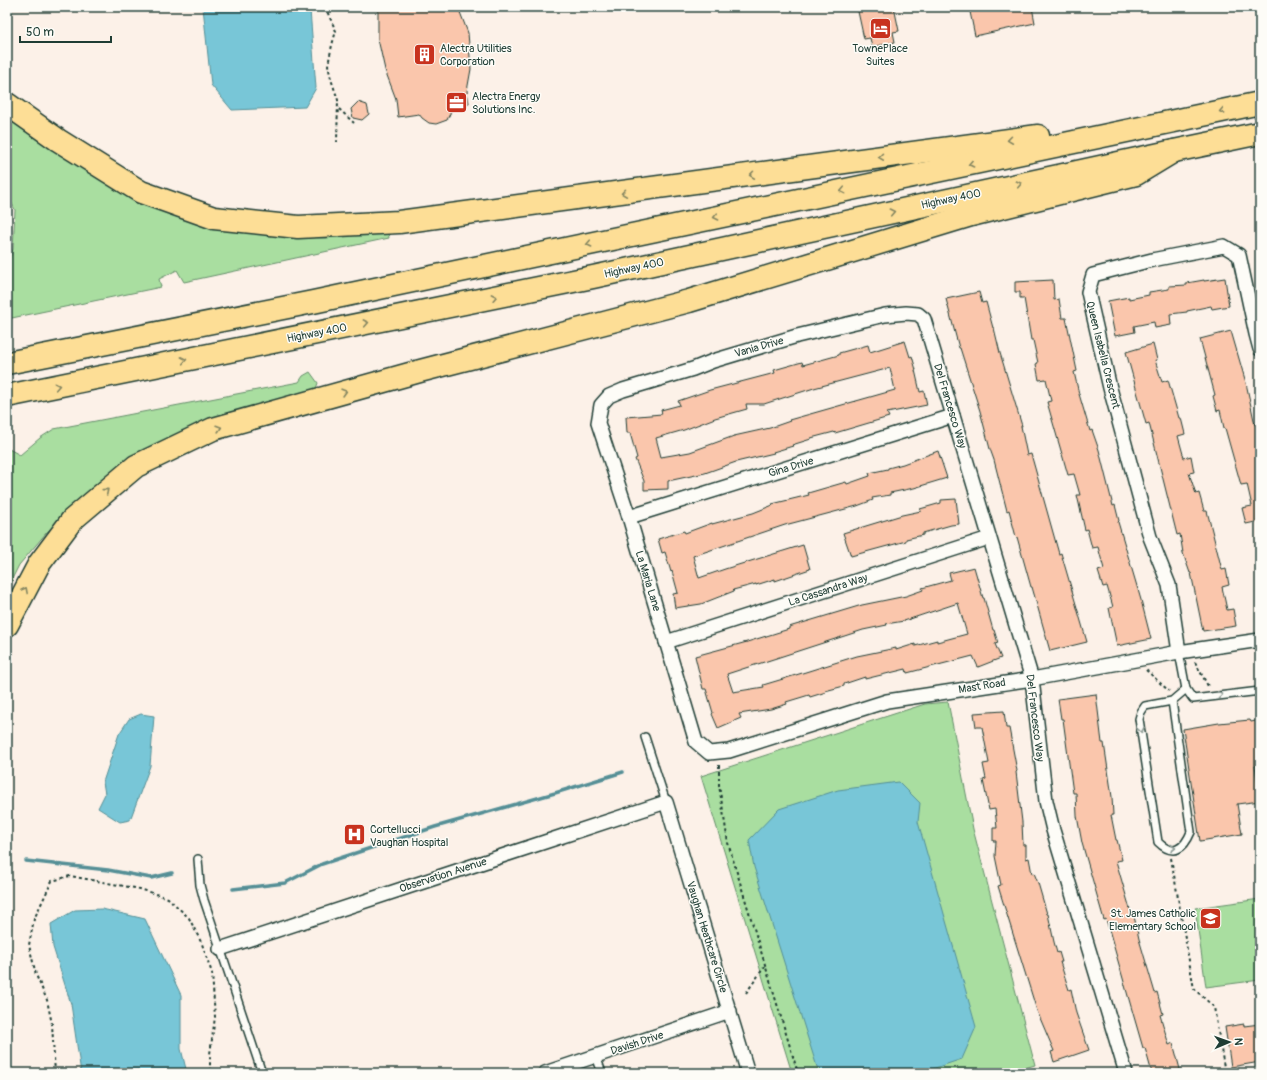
<svg xmlns="http://www.w3.org/2000/svg" width="1267" height="1080" viewBox="0 0 1267 1080" font-family="Pangolin,sans-serif">
	<rect width="100%" height="100%" fill="#fcf1e8"/>
	<filter id="ink" filterUnits="userSpaceOnUse"><feTurbulence type="fractalNoise" baseFrequency=".025" numOctaves="2"/><feDisplacementMap in="SourceGraphic" scale="8" xChannelSelector="R" yChannelSelector="G"/><feConvolveMatrix kernelMatrix="1 2 1 2 8 2 1 2 1" color-interpolation-filters="sRGB"/></filter>
	<g filter="url(#ink)">
		<g fill="#a9dea0" stroke="#648e6a">
			<path d="M7,115L83,166L286,236L326,238L388,232L389,238L184,282L177,270L159,279L161,287L7,319V267L13,249L15,210L7,193Z"/>
			<path d="M310,372L318,383L315,391L85,496L47,532L19,565L7,589V448L20,455L40,438L54,429L299,382L303,376Z"/>
			<path d="M948,702L973,829L1035,1065L1008,1073H792L701,776L925,704Z"/>
			<path d="M1260,899V980L1206,987L1195,908Z"/>
		</g>
		<g fill="#78c6d7" stroke="#548f96">
			<path d="M203,7H308L310,10L316,88L305,107L232,110L211,85Z"/>
			<path d="M141,714L154,716L150,766L130,820L120,822L98,808L105,794L103,782L119,734L129,719Z"/>
			<path d="M899,782L920,803L918,822L976,1027L962,1059L920,1073H824L817,1067L754,867L749,840L779,809L838,790Z"/>
			<path d="M102,909L145,919L181,995V1049L187,1073H81L71,1004L53,947L51,924L75,910Z"/>
		</g>
		<g fill="none" stroke-linecap="round" stroke-linejoin="round">
			<g stroke="#548f96" stroke-width="3.5">
				<path d="M26,861L108,870L151,878L172,873"/>
				<path d="M233,889L285,883L322,864L435,827L555,793L623,772"/>
			</g>
		</g>
		<g fill="#fac6ac" stroke="#1f3d34" fill-rule="evenodd">
			<path d="M378,7H458L468,33L471,69L467,91L469,103L453,107L447,120L436,124L429,123L422,118L419,114L398,117L396,99L385,70L378,39Z"/>
			<path d="M857,7H894L899,31L893,32L895,42L872,47L870,38L864,39Z"/>
			<path d="M969,7H1032L1035,23L975,36Z"/>
			<path d="M358,102L367,105L369,114L362,120L353,118L351,109Z"/>
			<path d="M1225,278L1229,306L1212,309L1211,306L1187,311V312L1170,314L1171,325L1155,328L1154,322L1134,326L1135,332L1115,336L1108,301L1129,297V299L1149,295V292L1169,289V286L1187,285V283L1204,280V281Z"/>
			<path d="M1053,280L1054,300L1059,299L1062,318H1066L1077,371L1074,372L1079,394L1090,431L1092,430L1099,450L1113,506L1115,505L1119,521L1118,522L1141,600L1151,639L1117,646L1109,608L1113,607L1107,586L1103,587L1098,571L1104,569L1098,547L1092,548L1087,529L1085,530L1077,495H1080L1074,474L1068,475L1047,402L1051,401L1046,379L1039,380L1036,364L1038,363L1033,340H1031L1024,298H1020V292H1015V282Z"/>
			<path d="M979,292L982,303L986,302L993,328H994L1000,353L1022,426H1021L1027,455L1031,454L1059,554L1061,553L1087,642L1050,651L1032,587H1031L1017,537H1016L1009,510L1007,511L994,460L990,449L980,411L960,348H959L946,299Z"/>
			<path d="M1231,331L1246,383L1255,425L1257,424L1260,435V521L1246,524L1242,508L1252,506L1247,484L1241,485L1225,428H1224L1220,410L1217,411L1213,396L1215,395L1200,339Z"/>
			<path d="M905,341L910,357L912,356L916,370H915L920,392L924,391L927,405L887,413L889,417L835,433L834,432L811,438V439L792,445L793,446L773,452L774,453L736,462L705,473L668,481V489L644,490V481L635,459L637,458L630,433H627L626,417L662,414L661,410L680,405L678,401L710,390L775,373L774,370L802,362L803,365L839,355V353L868,345L870,352ZM890,368L895,390L789,420L790,421L770,428L734,436L690,452L661,457L656,438L684,430L715,418L747,409L746,404H764L814,388Z"/>
			<path d="M1153,344L1157,360H1155L1162,382L1168,380L1179,418H1181L1185,434L1178,436L1184,458L1191,456L1194,472L1189,473L1196,494L1199,493L1204,511H1207L1222,570L1226,569L1229,585L1222,587L1227,610L1233,609L1236,626L1203,631L1191,573H1190L1183,553L1180,534L1177,535L1149,423L1146,424L1126,352Z"/>
			<path d="M938,451L947,478L914,488L890,493V495L872,498L873,500L857,506L785,525L693,556L699,578L725,569L803,545L810,569L775,581V579L756,585V584L733,590L734,591L701,604L675,608L673,594L678,593L672,571L671,572L665,552L662,553L658,539L684,531L685,533L712,523V524L753,513L773,505L772,504L809,495L808,493L846,482L847,484L870,476L869,473L888,469V468L903,464Z"/>
			<path d="M956,499L959,524L951,525L923,533V535L906,539V541L851,556L843,533L902,515L921,511L920,509L941,503V500Z"/>
			<path d="M974,567L983,598H984L993,630H994L998,643L995,644L1001,658L978,667L973,656L907,673L906,669L865,679V677L844,684V686L825,691L826,692L810,697L809,695L786,702L787,704L771,709L739,714L741,718L718,728L712,714L713,713L706,689H703L695,656L747,642L789,629V627L862,605L906,596L923,590L922,588L951,580L949,573ZM958,603L967,634L937,642V640L915,646V644L896,650V648L857,656L783,679L763,685L764,687L733,692L727,674L863,630L887,625L886,624L904,621Z"/>
			<path d="M1096,694L1102,743H1104L1112,797L1113,815H1111L1116,840H1117L1122,860L1116,861L1132,916H1134L1139,939L1155,993L1157,992L1163,1014L1160,1015L1169,1045L1173,1043L1181,1073H1152L1145,1048H1143L1128,996L1106,919L1104,920L1082,843L1077,816L1076,793H1073L1063,719H1061L1058,699Z"/>
			<path d="M1004,711L1006,728H1009L1017,771L1016,772L1022,822L1023,845H1026V859L1029,858L1032,874L1034,873L1038,883L1047,914H1048L1054,942L1057,953L1059,952L1062,962H1060L1069,990L1071,989L1076,1013L1089,1050L1054,1062L1051,1052L1054,1051L1037,1011L998,886L1001,885L995,856L996,841H993V828H997L995,809L989,810L983,780L986,779L983,764L989,763L982,727H976L974,713Z"/>
			<path d="M1250,720L1251,722L1260,720V765L1255,766L1260,801L1237,804L1242,834L1200,841L1183,729L1219,723Z"/>
			<path d="M1244,1024V1026L1260,1024V1062L1231,1067L1225,1027Z"/>
		</g>
		<g fill="none" stroke-linecap="round" stroke-linejoin="round">
			<defs>
				<g id="service">
					<path d="M1179,652L1186,689L1193,699L1260,691"/>
					<path d="M1172,701L1191,832C1184,849 1173,857 1158,842L1139,719L1141,712L1145,706L1172,701L1186,689"/>
					<path d="M645,737L666,802"/>
					<path d="M198,859L200,885L204,900L262,1073"/>
					<path d="M596,1056L602,1073"/>
				</g>
				<g id="minor">
					<path d="M629,517L953,416"/>
					<path d="M666,642L989,538"/>
					<path d="M1179,652L1169,585L1150,537L1110,388L1088,292L1093,275L1152,260L1224,246L1239,255L1256,334L1260,349"/>
					<path d="M220,949L666,802L748,1073"/>
					<path d="M545,1073L730,1011"/>
					<path d="M1126,1073L1053,830L1046,801L1032,679L924,319L918,314L906,313L885,315L797,336L713,361L693,369L623,390L609,396L601,405L598,423L629,517L696,742L709,753L729,751L887,701L1032,679L1179,652L1260,640"/>
				</g>
				<g id="motorway">
					<path d="M7,104L58,140L141,192L214,218L298,227L399,222L1038,136"/>
					<path d="M7,363L313,302L1260,103"/>
					<path d="M7,396L593,277L1174,151L1260,133"/>
					<path d="M7,625L39,564L72,520L136,466L213,429L420,371L689,301L971,215L1136,174L1174,151"/>
				</g>
			</defs>
			<use href="#service" stroke="#1f3d34" stroke-width="10"/>
			<use href="#minor" stroke="#1f3d34" stroke-width="16"/>
			<use href="#motorway" stroke="#1f3d34" stroke-width="25"/>
			<g stroke="#1f3d34" stroke-width="2" stroke-dasharray="3 3" stroke-linecap="butt">
				<path d="M325,7L336,31L332,45L328,65L331,79L338,100L337,142"/>
				<path d="M339,109L354,123"/>
				<path d="M1195,662L1209,688"/>
				<path d="M1146,670L1169,691"/>
				<path d="M719,765V785L728,843L798,1073"/>
				<path d="M1171,858L1194,989L1214,1007L1225,1073"/>
				<path d="M746,993L765,966"/>
				<path d="M55,1073L52,1024L47,1000L36,975L29,945L34,919L52,881L70,876L140,889L168,898L189,918L202,944L212,973L215,1017L210,1054V1073"/>
			</g>
			<use href="#service" stroke="#fdfcf7" stroke-width="7"/>
			<use href="#minor" stroke="#fdfcf7" stroke-width="13"/>
			<use href="#motorway" stroke="#fdde96" stroke-width="22"/>
		</g>
		<defs><path id="oneway-chevron" d="M-2-3.5L2.5 0L-2 3.5" fill="none" stroke-width="1.6" stroke-linecap="round" stroke-linejoin="round"/></defs>
		<g stroke="#838560">
			<use href="#oneway-chevron" transform="translate(1222 111) rotate(168)"/>
			<use href="#oneway-chevron" transform="translate(1010 140) rotate(172)"/>
			<use href="#oneway-chevron" transform="translate(881 157) rotate(172)"/>
			<use href="#oneway-chevron" transform="translate(971 164) rotate(168)"/>
			<use href="#oneway-chevron" transform="translate(752 175) rotate(172)"/>
			<use href="#oneway-chevron" transform="translate(1019 184) rotate(-12)"/>
			<use href="#oneway-chevron" transform="translate(843 191) rotate(168)"/>
			<use href="#oneway-chevron" transform="translate(624 193) rotate(172)"/>
			<use href="#oneway-chevron" transform="translate(892 212) rotate(-12)"/>
			<use href="#oneway-chevron" transform="translate(716 217) rotate(168)"/>
			<use href="#oneway-chevron" transform="translate(589 244) rotate(168)"/>
			<use href="#oneway-chevron" transform="translate(494 297) rotate(-11)"/>
			<use href="#oneway-chevron" transform="translate(366 323) rotate(-11)"/>
			<use href="#oneway-chevron" transform="translate(184 360) rotate(-11)"/>
			<use href="#oneway-chevron" transform="translate(57 386) rotate(-11)"/>
			<use href="#oneway-chevron" transform="translate(344 392) rotate(-16)"/>
			<use href="#oneway-chevron" transform="translate(219 428) rotate(-17)"/>
			<use href="#oneway-chevron" transform="translate(106 491) rotate(-40)"/>
			<use href="#oneway-chevron" transform="translate(25 590) rotate(-62)"/>
		</g>
		<g stroke="#8e9c96">
			<use href="#oneway-chevron" transform="translate(1220 695) rotate(-7)"/>
			<use href="#oneway-chevron" transform="translate(1141 730) rotate(81)"/>
			<use href="#oneway-chevron" transform="translate(1173 848)"/>
		</g>
	</g>
	<defs>
		<symbol id="hotel-square" viewBox="-11 -11 22 22"><rect x="-9" y="-9" width="18" height="18" rx="4" fill="#c8321e" stroke="#fdfcf7"/><path d="M-6-4.5h1.5V1H6V5H4.5V3h-9V5H-6ZM-4 0a1.8 1.8 0 1 1 3.6 0ZM.5 0V-2.5h3Q6-2.5 6 0Z" fill="#fff"/></symbol>
		<symbol id="building-square" viewBox="-11 -11 22 22"><rect x="-9" y="-9" width="18" height="18" rx="4" fill="#c8321e" stroke="#fdfcf7"/><path d="M-4-6H4V6H1V3H-1V6H-4ZM-2.5-4.3h1.7v1.8h-1.7ZM.8-4.3h1.7v1.8H.8ZM-2.5-1h1.7V.8h-1.7ZM.8-1h1.7V.8H.8Z" fill="#fff"/></symbol>
		<symbol id="office-square" viewBox="-11 -11 22 22"><rect x="-9" y="-9" width="18" height="18" rx="4" fill="#c8321e" stroke="#fdfcf7"/><path d="M-6-3h4V-5.5h4V-3h4V5H-6ZM-1-4.5V-3h2v-1.5ZM-6 0V1H6V0Z" fill="#fff"/></symbol>
		<symbol id="hospital-square" viewBox="-11 -11 22 22"><rect x="-9" y="-9" width="18" height="18" rx="4" fill="#c8321e" stroke="#fdfcf7"/><path d="M-5-5h3v3.5h4V-5h3V5h-3V1.5h-4V5h-3Z" fill="#fff"/></symbol>
		<symbol id="school-square" viewBox="-11 -11 22 22"><rect x="-9" y="-9" width="18" height="18" rx="4" fill="#c8321e" stroke="#fdfcf7"/><path d="M0-5L7-2L0 1L-7-2ZM-4 1L0 2.5L4 1V4Q0 6-4 4Z" fill="#fff"/></symbol>
	</defs>
	<g fill-rule="evenodd">
		<use href="#hotel-square" x="868" y="16" width="25" height="25"/>
		<use href="#building-square" x="412" y="42" width="25" height="25"/>
		<use href="#office-square" x="444" y="90" width="25" height="25"/>
		<use href="#hospital-square" x="342" y="822" width="25" height="25"/>
		<use href="#school-square" x="1198" y="906" width="25" height="25"/>
	</g>
	<g text-anchor="middle" dominant-baseline="central" stroke-width="3" stroke-linejoin="round" paint-order="stroke">
		<g font-size="11" fill="#1f3d34" stroke="#fdfcf7" text-anchor="start">
			<text x="440" y="48">Alectra Utilities<tspan x="440" dy="13">Corporation</tspan></text>
			<text x="880" y="48" text-anchor="middle">TownePlace<tspan x="880" dy="13">Suites</tspan></text>
			<text x="472" y="96">Alectra Energy<tspan x="472" dy="13">Solutions Inc.</tspan></text>
			<text x="370" y="829">Cortellucci<tspan x="370" dy="13">Vaughan Hospital</tspan></text>
			<text x="1196" y="913" text-anchor="end">St. James Catholic<tspan x="1196" dy="13">Elementary School</tspan></text>
		</g>
		<g font-size="11" fill="#1f3d34" stroke="#fdfcf7">
			<text transform="translate(951 199) rotate(-12)">Highway 400</text>
			<text transform="translate(634 268) rotate(-12)">Highway 400</text>
			<text transform="translate(317 333) rotate(-11)">Highway 400</text>
			<text transform="translate(759 347) rotate(-16)">Vania Drive</text>
			<text transform="translate(1103 355) rotate(76)">Queen Isabella Crescent</text>
			<text transform="translate(950 406) rotate(73)">Del Francesco Way</text>
			<text transform="translate(791 467) rotate(-17)">Gina Drive</text>
			<text transform="translate(648 581) rotate(73)">La Maria Lane</text>
			<text transform="translate(828 590) rotate(-18)">La Cassandra Way</text>
			<text transform="translate(982 686) rotate(-9)">Mast Road</text>
			<text transform="translate(1035 718) rotate(83)">Del Francesco Way</text>
			<text transform="translate(443 875) rotate(-18)">Observation Avenue</text>
			<text transform="translate(707 937) rotate(73)">Vaughan Heathcare Circle</text>
			<text transform="translate(637 1043) rotate(-18)">Davish Drive</text>
		</g>
	</g>
	<rect width="1267" height="1080" fill="none" stroke="#fdfcf7" stroke-width="24"/>
	<rect x="12" y="12" width="1243" height="1056" fill="none" stroke="#1f3d34" stroke-width="1.5" filter="url(#ink)"/>
	<g transform="translate(1229 1042) rotate(88)" stroke="#fdfcf7" stroke-width="3" paint-order="stroke">
	<path d="M0-3L7 15L0 10L-7 15Z" fill="#1f3d34"/>
	<text y="-6" font-size="11" font-weight="bold" text-anchor="middle" fill="#1f3d34">N</text>
	</g>
	<path d="M20 36v6h91v-6" fill="none" stroke="#1f3d34" stroke-width="2"/>
	<text x="26" y="36" font-size="12" fill="#1f3d34" stroke="#fdfcf7" stroke-width="3" paint-order="stroke">50 m</text>
</svg>
